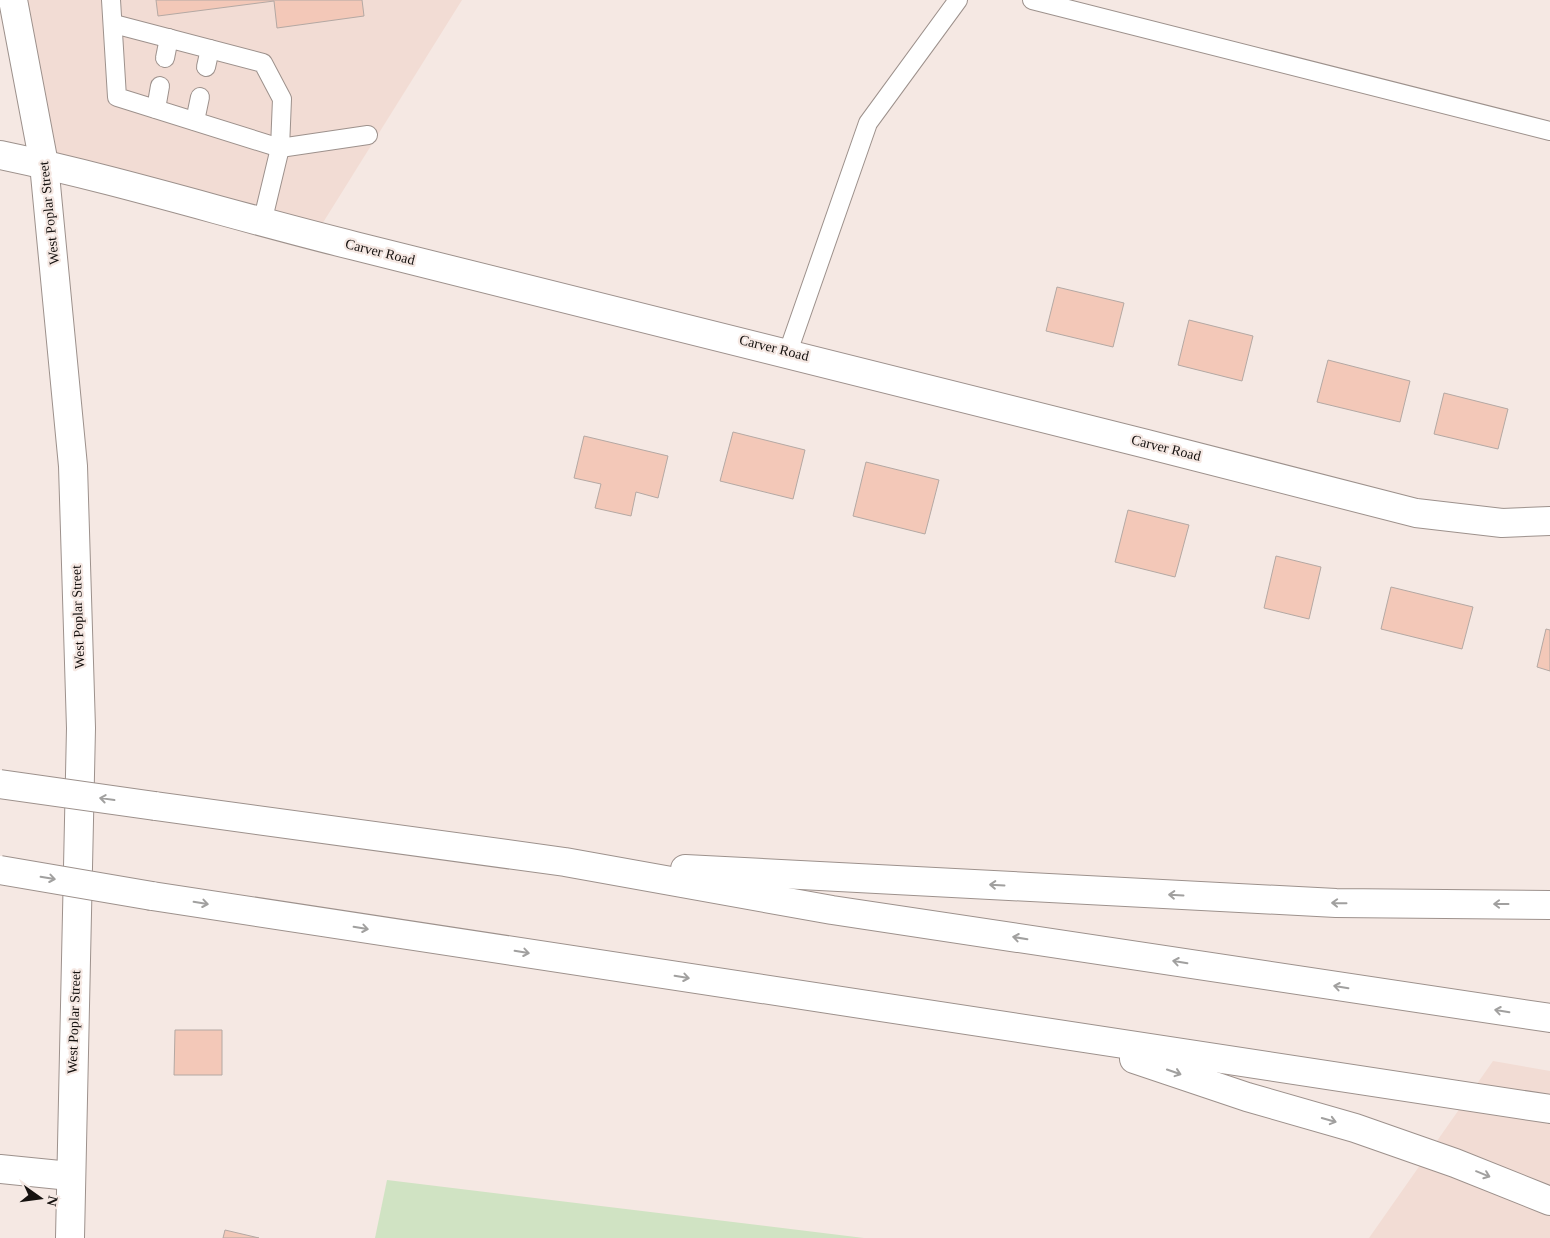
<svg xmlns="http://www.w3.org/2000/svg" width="1550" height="1238" viewBox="0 0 1550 1238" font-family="Georgia,serif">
	<rect width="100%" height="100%" fill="#f5e8e3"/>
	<g fill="#f2dcd4">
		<path d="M18,0H462L314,237L55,154Z"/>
		<path d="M1493,1061L1550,1071V1238H1369Z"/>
	</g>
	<path fill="#d0e3c3" d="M387,1180L864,1238H375Z"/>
	<g fill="#f3c8b8" stroke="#b4a8a3">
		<path d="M156,0H362L364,16L277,28L274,1L158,16Z"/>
		<path d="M1057,287L1124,303L1113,347L1046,331Z"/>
		<path d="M1189,320L1253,336L1242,381L1178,365Z"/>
		<path d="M1328,360L1410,381L1400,422L1317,402Z"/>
		<path d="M1444,393L1508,409L1498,449L1434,434Z"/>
		<path d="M733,432L805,450L793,499L720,481Z"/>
		<path d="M584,436L668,456L658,498L636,492L631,516L595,508L601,484L574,478Z"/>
		<path d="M866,462L939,480L925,534L853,516Z"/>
		<path d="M1128,510L1189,525L1175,577L1115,562Z"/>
		<path d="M1276,556L1321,567L1309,619L1264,608Z"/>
		<path d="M1391,587L1473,607L1462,649L1381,629Z"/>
		<path d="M1546,629L1550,630V671L1537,667Z"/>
		<path d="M175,1030H222V1075H174Z"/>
		<path d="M225,1230L259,1238H223Z"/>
	</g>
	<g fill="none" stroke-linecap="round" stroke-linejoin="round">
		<defs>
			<g id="lane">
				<path d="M111,0L117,97L280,148L368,135"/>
				<path d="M1032,0L1550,131"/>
				<path d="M114,24L263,63L282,99L280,148L262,223"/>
				<path d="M165,58L169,38"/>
				<path d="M206,67L210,49"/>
				<path d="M156,109L160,86"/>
				<path d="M195,121L200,97"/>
				<path d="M788,352L868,123L958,0"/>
			</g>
			<g id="street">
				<path d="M13,0L44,164L73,466L81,728L70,1238"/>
				<path d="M0,155C120,180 237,217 355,246C710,333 1063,422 1416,513L1502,523L1550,521"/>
				<path d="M0,1169L70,1176"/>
			</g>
			<g id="highway">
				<path d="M155,806L565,862L832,910L1550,1018"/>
				<path d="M685,869L1336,903L1550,905"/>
				<path d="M152,896L1550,1109"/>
				<path d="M1134,1059L1247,1097L1355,1128L1455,1163L1550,1201"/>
			</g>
		</defs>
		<use href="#lane" stroke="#9d918c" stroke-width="20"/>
		<use href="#street" stroke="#9d918c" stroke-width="30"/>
		<use href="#highway" stroke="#9d918c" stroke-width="30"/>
		<use href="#lane" stroke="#fff" stroke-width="18"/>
		<use href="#street" stroke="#fff" stroke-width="28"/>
		<use href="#highway" stroke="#fff" stroke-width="28"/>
		<defs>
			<g id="highway-bridge">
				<path d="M0,784L155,806"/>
				<path d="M0,870L152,896"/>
			</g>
		</defs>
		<use href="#highway-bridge" stroke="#9d918c" stroke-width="30" stroke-linecap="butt"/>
		<use href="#highway-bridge" stroke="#fff" stroke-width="28"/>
	</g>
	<defs><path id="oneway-shaft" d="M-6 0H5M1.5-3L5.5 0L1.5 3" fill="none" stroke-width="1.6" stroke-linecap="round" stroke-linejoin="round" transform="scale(1.25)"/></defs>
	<g stroke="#a1a09f">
		<use href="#oneway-shaft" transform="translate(107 799) rotate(-172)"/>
		<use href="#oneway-shaft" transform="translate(48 878) rotate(9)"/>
		<use href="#oneway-shaft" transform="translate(997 885) rotate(-177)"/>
		<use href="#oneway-shaft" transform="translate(1176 895) rotate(-177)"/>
		<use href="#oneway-shaft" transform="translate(201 903) rotate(9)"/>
		<use href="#oneway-shaft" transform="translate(1339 903) rotate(-179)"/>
		<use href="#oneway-shaft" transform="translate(1501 904) rotate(-180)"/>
		<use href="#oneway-shaft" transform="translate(361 928) rotate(9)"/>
		<use href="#oneway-shaft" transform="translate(1020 938) rotate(-171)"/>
		<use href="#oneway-shaft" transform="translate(522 952) rotate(9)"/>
		<use href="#oneway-shaft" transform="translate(1180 962) rotate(-171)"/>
		<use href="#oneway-shaft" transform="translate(682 977) rotate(9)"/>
		<use href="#oneway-shaft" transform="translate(1341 987) rotate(-171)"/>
		<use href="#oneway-shaft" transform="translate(1502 1011) rotate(-171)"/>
		<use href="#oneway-shaft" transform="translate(1174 1072) rotate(19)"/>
		<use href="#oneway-shaft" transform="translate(1329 1120) rotate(16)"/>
		<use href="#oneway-shaft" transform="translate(1483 1174) rotate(22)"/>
	</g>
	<g text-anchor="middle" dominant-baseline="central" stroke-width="4.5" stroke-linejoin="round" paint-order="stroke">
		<g font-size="14" fill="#15110f" stroke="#f5e8e3">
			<text transform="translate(49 213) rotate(-96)">West Poplar Street</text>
			<text transform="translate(380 252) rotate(14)">Carver Road</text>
			<text transform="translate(774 348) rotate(14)">Carver Road</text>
			<text transform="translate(1166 448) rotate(14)">Carver Road</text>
			<text transform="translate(78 617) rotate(-92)">West Poplar Street</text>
			<text transform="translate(74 1022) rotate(-88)">West Poplar Street</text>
		</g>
	</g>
	<g transform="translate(40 1198) rotate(104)" stroke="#f5e8e3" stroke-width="4" paint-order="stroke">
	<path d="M0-4L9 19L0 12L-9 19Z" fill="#15110f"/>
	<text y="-8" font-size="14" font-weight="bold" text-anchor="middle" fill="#15110f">N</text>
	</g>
</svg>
